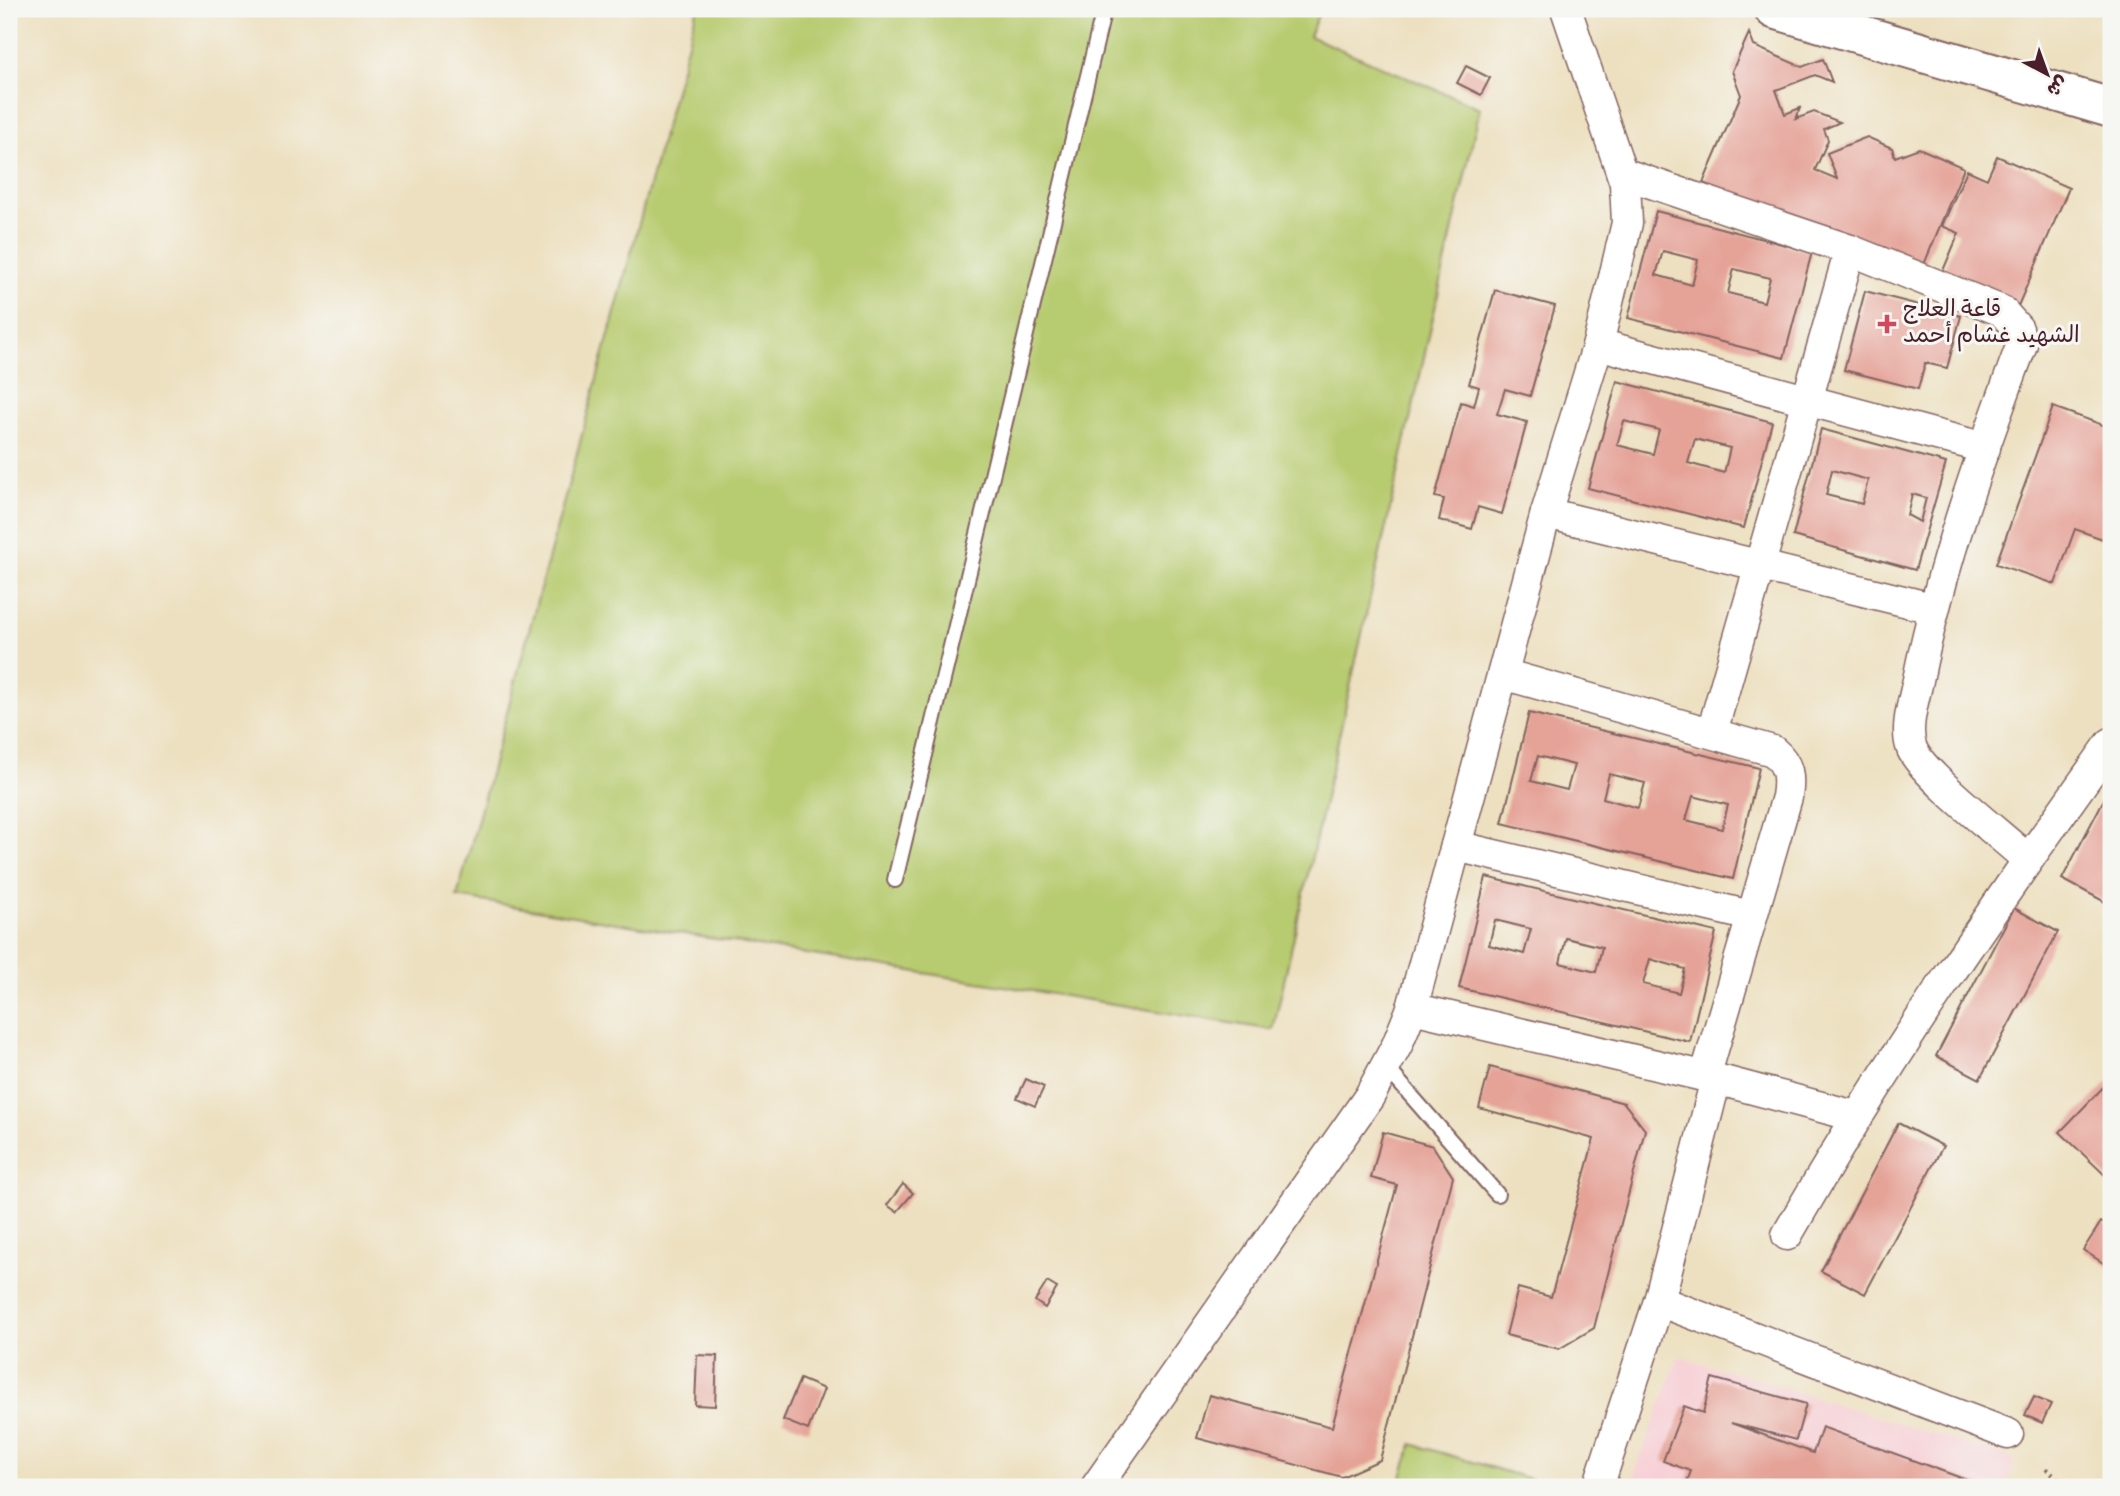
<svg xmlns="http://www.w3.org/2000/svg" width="2120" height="1496" viewBox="0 0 2120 1496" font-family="Dekko,'Playpen Sans Arabic',sans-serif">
	<rect width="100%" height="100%" fill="#f6f6f2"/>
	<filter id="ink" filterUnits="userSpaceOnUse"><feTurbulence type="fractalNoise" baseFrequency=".0143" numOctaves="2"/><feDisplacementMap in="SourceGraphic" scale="14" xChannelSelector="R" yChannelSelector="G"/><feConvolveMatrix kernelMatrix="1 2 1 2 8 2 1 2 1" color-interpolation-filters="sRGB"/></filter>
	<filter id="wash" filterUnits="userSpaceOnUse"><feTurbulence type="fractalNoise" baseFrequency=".00686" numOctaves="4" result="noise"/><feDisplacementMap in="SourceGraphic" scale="28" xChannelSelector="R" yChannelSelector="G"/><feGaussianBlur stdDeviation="1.57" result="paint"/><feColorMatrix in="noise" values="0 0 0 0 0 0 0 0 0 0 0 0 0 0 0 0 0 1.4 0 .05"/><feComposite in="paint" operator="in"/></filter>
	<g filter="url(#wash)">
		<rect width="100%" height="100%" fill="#ede0c0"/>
		<path fill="#f7cfd5" d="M1679,1356L2015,1459L2007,1487H1629Z"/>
		<g fill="#b7cb6f" stroke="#80754d" stroke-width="2">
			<path d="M697,9H1321L1309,36L1480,108L1273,1030L457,897Z"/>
			<path d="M1412,1444L1537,1481L1535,1487H1399Z"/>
		</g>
		<g id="blocks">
			<g fill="#e5a297" fill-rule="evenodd">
				<path d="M1749,33L1754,46L1802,67L1823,59L1832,82L1815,75L1776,90L1785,114L1800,108L1796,119L1814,112L1840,122L1824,129L1828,140L1815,170L1837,179L1827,153L1867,137L1892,148L1895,157L1919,148L1964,168L1918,279L1703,183L1741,95L1732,71Z"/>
				<path d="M1466,66L1490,78L1481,95L1457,83Z"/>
				<path d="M1997,156L2069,188L2018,306L1942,273L1959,233L1942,226L1967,170L1987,179Z"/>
				<path d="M1656,211L1812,252L1784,358L1628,318ZM1663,251L1698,260L1692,285L1656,275ZM1734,269L1770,278L1764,302L1728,293Z"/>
				<path d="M1495,290L1555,306L1530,396L1505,389L1497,414L1527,422L1502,514L1478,507L1472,529L1439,520L1444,499L1435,497L1461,402L1474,406L1479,387L1469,384Z"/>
				<path d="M1865,291L1961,316L1947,368L1925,363L1918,389L1844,370Z"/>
				<path d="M1617,381L1772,422L1744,528L1588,488ZM1624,421L1659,430L1653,454L1617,445ZM1695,439L1730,448L1724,473L1688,463Z"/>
				<path d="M2053,407L2111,428V542L2075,529L2055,584L1996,564Z"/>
				<path d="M1821,429L1946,463L1915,570L1793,536ZM1832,470L1868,480L1862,504L1826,495ZM1912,494L1926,498L1920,522L1907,515Z"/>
				<path d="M1529,713L1759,768L1733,879L1502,823ZM1538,756L1574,765L1567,790L1531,781ZM1609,774L1645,783L1638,808L1603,798ZM1693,796L1728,805L1722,829L1686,820Z"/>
				<path d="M2111,786V894L2107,903L2062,879Z"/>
				<path d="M1486,877L1716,932L1690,1042L1459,988ZM1495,920L1531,929L1524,954L1489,945ZM1566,938L1602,947L1596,972L1560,963ZM1650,959L1685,969L1679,993L1643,984Z"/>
				<path d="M2014,908L2058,932L1980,1079L1936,1056Z"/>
				<path d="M1490,1067L1624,1103L1645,1130L1594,1328L1559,1349L1506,1335L1518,1288L1551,1297L1594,1139L1479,1108Z"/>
				<path d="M1026,1079L1044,1087L1035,1106L1017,1098Z"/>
				<path d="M2111,1079V1181L2060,1132Z"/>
				<path d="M1898,1123L1943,1146L1865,1294L1821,1271Z"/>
				<path d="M1383,1132L1433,1146L1453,1177L1380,1460L1342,1477L1197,1438L1209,1395L1332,1427L1397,1185L1371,1178Z"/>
				<path d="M903,1184L913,1193L897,1212L887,1205Z"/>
				<path d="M2101,1222L2111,1228V1268L2083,1250Z"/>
				<path d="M1047,1282L1057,1288L1045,1308L1035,1301Z"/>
				<path d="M697,1355L717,1356L715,1406L695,1405Z"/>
				<path d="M1712,1378L1806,1404L1796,1440L1731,1423L1813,1453L1822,1427L1986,1487H1685L1691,1471L1663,1461L1684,1406L1703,1413Z"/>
				<path d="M800,1379L824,1389L808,1430L783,1420Z"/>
				<path d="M2034,1397L2051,1404L2042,1423L2025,1415Z"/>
			</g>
		</g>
	</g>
	<g filter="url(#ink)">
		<use href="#blocks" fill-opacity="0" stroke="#83635f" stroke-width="2"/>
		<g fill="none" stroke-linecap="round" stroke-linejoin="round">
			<defs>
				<g id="lane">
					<path d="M895,880L1104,9"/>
					<path d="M1386,1067L1497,1194"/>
				</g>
				<g id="street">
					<path d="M1566,9L1625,183L1627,223L1598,344L1546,513L1412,1008L1716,1079L1659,1301L1598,1487"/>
					<path d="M1622,173L1850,250L2002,311L2018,329L2022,344C1981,454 1941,565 1918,680C1914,700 1904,729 1912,749C1923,775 2002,836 2027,859"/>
					<path d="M1598,344L1985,448"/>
					<path d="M1546,513L1932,608"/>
					<path d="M1503,674L1773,751C1789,764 1790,777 1787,797L1705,1077"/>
					<path d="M1712,732L1850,250"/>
					<path d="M1456,846L1751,916"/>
					<path d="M1716,1079L1855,1116"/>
					<path d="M1787,1235C1886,1062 1995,905 2111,743"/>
					<path d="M1659,1301L2008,1434"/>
					<path d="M1096,1487L1369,1097L1397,1045L1412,1008"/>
				</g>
				<path id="secondary" d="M1774,9L2111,108"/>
			</defs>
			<use href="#lane" stroke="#83635f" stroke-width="18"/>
			<use href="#street" stroke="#83635f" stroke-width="33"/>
			<use href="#secondary" stroke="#83635f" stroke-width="42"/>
			<path stroke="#83635f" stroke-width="4.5" stroke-dasharray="2 5" stroke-linecap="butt" d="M2046,1469L2068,1487"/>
			<use href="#lane" stroke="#fff" stroke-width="14"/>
			<use href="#street" stroke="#fff" stroke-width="30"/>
			<use href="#secondary" stroke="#fff" stroke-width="38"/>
		</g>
	</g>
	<path fill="#d1495b" stroke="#f6f6f2" stroke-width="2.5" d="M1883.5 313.5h7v7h7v7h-7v7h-7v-7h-7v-7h7z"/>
	<g text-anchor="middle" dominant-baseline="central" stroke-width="6" stroke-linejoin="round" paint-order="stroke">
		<g font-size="23" fill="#4a1f2b" stroke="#f6f6f2" text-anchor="start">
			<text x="1903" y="311">قاعة العلاج<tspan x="1903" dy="26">الشهيد غشام أحمد</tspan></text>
		</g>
	</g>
	<rect width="2120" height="1496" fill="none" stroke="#f6f6f2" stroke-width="35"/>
	<g transform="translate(2047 74) rotate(139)" stroke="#f6f6f2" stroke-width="5" paint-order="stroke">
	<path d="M0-5L12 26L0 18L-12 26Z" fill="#4a1f2b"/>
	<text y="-10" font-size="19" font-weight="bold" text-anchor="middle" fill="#4a1f2b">ش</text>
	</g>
</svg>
